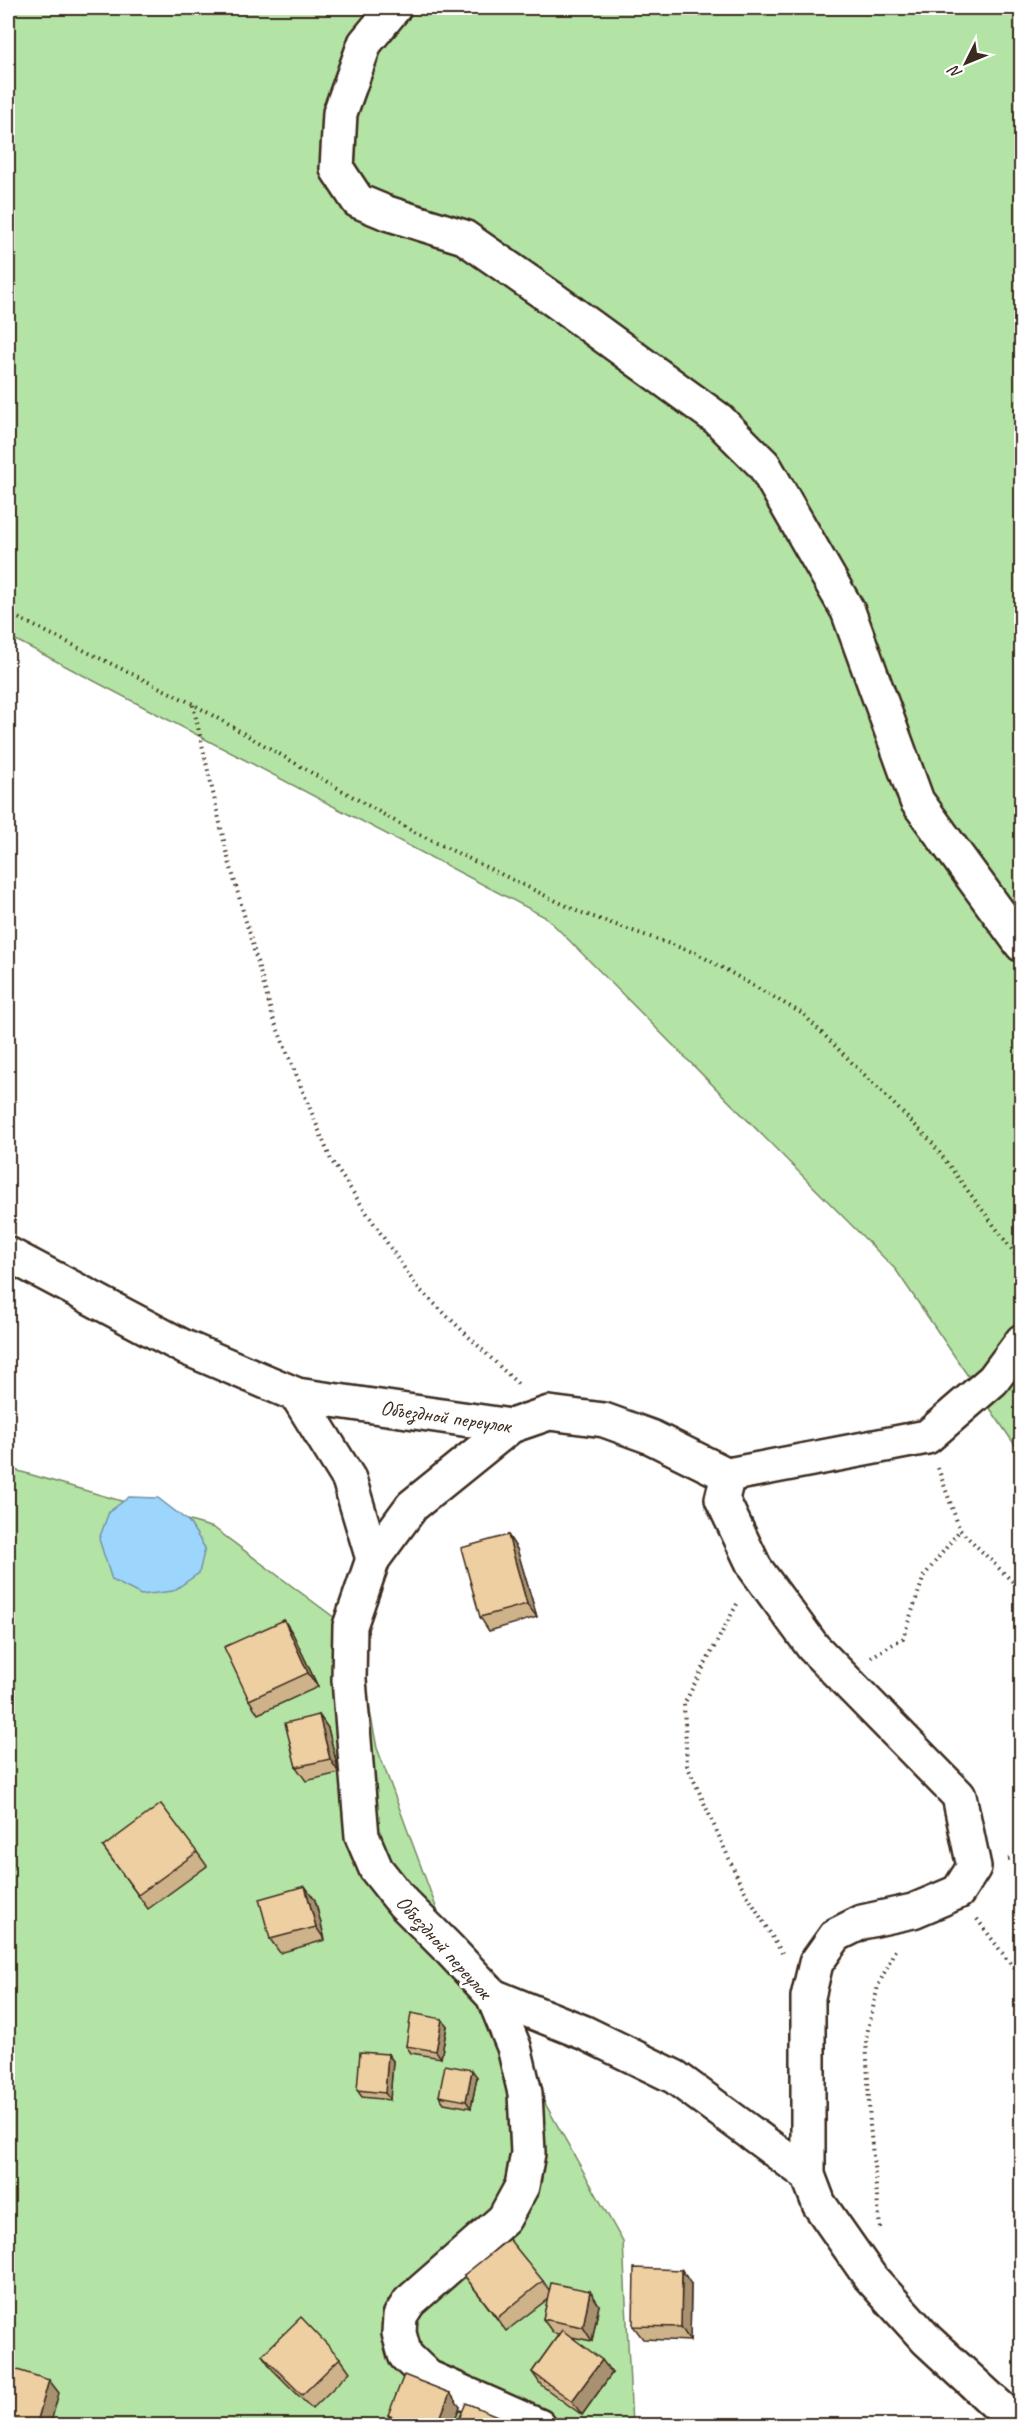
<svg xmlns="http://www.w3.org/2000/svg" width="1029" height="2433" viewBox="0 0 1029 2433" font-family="Caveat,sans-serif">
	<rect width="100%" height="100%" fill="#fff"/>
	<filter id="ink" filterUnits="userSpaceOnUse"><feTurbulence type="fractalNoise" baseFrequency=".0167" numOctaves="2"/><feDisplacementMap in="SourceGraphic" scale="12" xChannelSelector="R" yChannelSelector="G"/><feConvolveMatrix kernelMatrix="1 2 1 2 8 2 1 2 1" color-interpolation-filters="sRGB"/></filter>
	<g filter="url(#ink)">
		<g fill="#b3e4a5" stroke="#778762" stroke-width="1.5">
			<path d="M8,8H1021V1454L896,1270L547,918L8,636Z"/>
			<path d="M8,1468L214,1528L355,1633L377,1748L439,1915L623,2242L632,2425H8Z"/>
		</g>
		<path fill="#9dd6fd" stroke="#7691a4" stroke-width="1.5" d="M129,1497L158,1498L189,1522L205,1548L199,1573L173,1591L141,1595L112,1580L99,1539L109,1512Z"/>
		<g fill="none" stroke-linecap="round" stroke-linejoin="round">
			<defs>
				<g id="street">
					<path id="s1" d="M8,1254L184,1347L297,1395L511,1426"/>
					<path d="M297,1395L349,1479L373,1559"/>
					<path d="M493,1996L585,2033L675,2077L808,2175"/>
					<path d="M539,2426L428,2377L405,2355L399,2333L400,2316L409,2302L504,2219L522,2186L528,2153L525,2093L514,2047L493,1996L448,1948L403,1903L376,1869L362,1836L349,1680L350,1626L373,1559L412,1506L511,1426L549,1413L604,1420L651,1437L728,1475"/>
				</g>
				<g id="secondary">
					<path d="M394,8L365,43L340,113L337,169L358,201L387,213L464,237L553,299L718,419L764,465L848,611L917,801L1022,945"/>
					<path d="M1020,2426L927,2340L870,2277L819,2204L808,2175V1997L816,1963L836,1935L862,1922L913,1911L958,1892L974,1867L959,1796L813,1647L755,1568L722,1499L728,1475L927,1437L993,1380L1022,1341"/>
				</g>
			</defs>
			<use href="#street" stroke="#3b2a1e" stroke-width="38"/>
			<use href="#secondary" stroke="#3b2a1e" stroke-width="38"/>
			<g stroke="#3b2a1e" stroke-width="4" stroke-dasharray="1.5 4.5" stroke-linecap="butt">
				<path d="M8,613L193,704L412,831L577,911L698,954L803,1014L930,1140L1022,1263"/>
				<path d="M193,705L227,854L273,1018L331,1160L417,1287L520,1386"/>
				<path d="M938,1468L960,1530L1022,1591"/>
				<path d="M737,1604L684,1704L687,1765L740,1883L782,1953"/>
				<path d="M871,1657L903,1638L924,1576L960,1530"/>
				<path d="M1008,1859L1022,1856"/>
				<path d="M977,1919L1006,1958L1022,1975"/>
				<path d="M880,2228L870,2125L866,2038L878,1986L895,1950"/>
			</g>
			<use href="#street" stroke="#fff" stroke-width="33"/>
			<use href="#secondary" stroke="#fff" stroke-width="33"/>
		</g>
		<g fill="#cdb28a" stroke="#3b2a1e" stroke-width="1.5">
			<path d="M508,1535L517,1549L537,1617L489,1631L480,1617Z"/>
			<path d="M284,1620L293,1634L318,1687L258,1714L249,1700Z"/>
			<path d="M319,1715L328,1728L339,1773L306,1781L296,1767Z"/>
			<path d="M103,1847L197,1852L207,1866L148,1909Z"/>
			<path d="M315,1900L325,1940L280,1953L270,1939Z"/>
			<path d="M447,2026L441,2058L411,2053L406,2046Z"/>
			<path d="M388,2054L393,2061L390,2100L362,2097L357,2090Z"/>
			<path d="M477,2077L471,2108L444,2103L439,2096Z"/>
			<path d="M464,2275L543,2281L549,2290L590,2291L599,2305L592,2341L572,2337L612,2373L582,2415L541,2385L532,2372L559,2334L553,2333L543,2319L548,2299L506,2331Z"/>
			<path d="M691,2284L690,2341L643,2339L633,2326Z"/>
			<path d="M262,2355L340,2358L350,2372L312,2409L272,2369Z"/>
			<path d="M460,2407L452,2426H395L388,2415Z"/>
		</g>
		<g fill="#a79171" stroke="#3b2a1e" stroke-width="1.5">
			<path d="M508,1535L517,1549L537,1617L527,1604Z"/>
			<path d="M284,1620L293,1634L318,1687L308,1673Z"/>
			<path d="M319,1715L328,1728L339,1773L330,1759Z"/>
			<path d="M305,1886L315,1900L325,1940L316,1927Z"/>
			<path d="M442,2019L447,2026L441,2058L436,2051Z"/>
			<path d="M388,2054L393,2061L390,2100L385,2093Z"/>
			<path d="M472,2070L477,2077L471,2108L466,2101Z"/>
			<path d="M682,2270L691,2284L690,2341L681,2327Z"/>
			<path d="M590,2291L599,2305L592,2341L583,2327Z"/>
			<path d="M602,2360L612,2373L582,2415L572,2401Z"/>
			<path d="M49,2380L59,2393L50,2426H36Z"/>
			<path d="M450,2393L460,2407L452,2426H437Z"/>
		</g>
		<g fill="#eecfa1" stroke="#3b2a1e" stroke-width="1.5">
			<path d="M508,1535L527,1604L480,1617L461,1548Z"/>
			<path d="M284,1620L308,1673L249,1700L224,1647Z"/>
			<path d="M319,1715L330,1759L296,1767L285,1723Z"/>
			<path d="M161,1804L197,1852L138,1895L103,1847Z"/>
			<path d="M305,1886L316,1927L270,1939L259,1899Z"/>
			<path d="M411,2013L442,2019L436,2051L406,2046Z"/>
			<path d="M360,2052L388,2054L385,2093L357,2090Z"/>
			<path d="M445,2065L472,2070L466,2101L439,2096Z"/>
			<path d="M509,2239L543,2281L497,2318L464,2275Z"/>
			<path d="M634,2268L682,2270L681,2327L633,2326Z"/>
			<path d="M551,2283L590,2291L583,2327L543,2319Z"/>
			<path d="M301,2317L340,2358L302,2395L262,2355Z"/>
			<path d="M562,2330L602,2360L572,2401L532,2372Z"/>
			<path d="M8,2367L49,2380L36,2426H8Z"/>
			<path d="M404,2375L450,2393L437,2426H414L388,2415Z"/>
			<path d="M466,2403L514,2423L513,2426H456Z"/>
		</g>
	</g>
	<g text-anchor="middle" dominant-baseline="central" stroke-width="6" stroke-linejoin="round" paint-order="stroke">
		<g font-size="21" fill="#3b2a1e" stroke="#fff">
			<text stroke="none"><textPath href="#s1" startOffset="472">Объездной переулок</textPath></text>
			<text transform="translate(444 1947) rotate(48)">Объездной переулок</text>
		</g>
	</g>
	<rect width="1029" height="2433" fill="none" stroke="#fff" stroke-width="30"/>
	<rect x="15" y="15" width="999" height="2403" fill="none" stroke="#3b2a1e" stroke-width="2" filter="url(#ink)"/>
	<g transform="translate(966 63) rotate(227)" stroke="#ffffff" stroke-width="4.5" paint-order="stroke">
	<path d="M0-4.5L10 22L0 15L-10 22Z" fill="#3b2a1e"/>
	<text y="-9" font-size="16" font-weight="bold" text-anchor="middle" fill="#3b2a1e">N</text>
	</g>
</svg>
